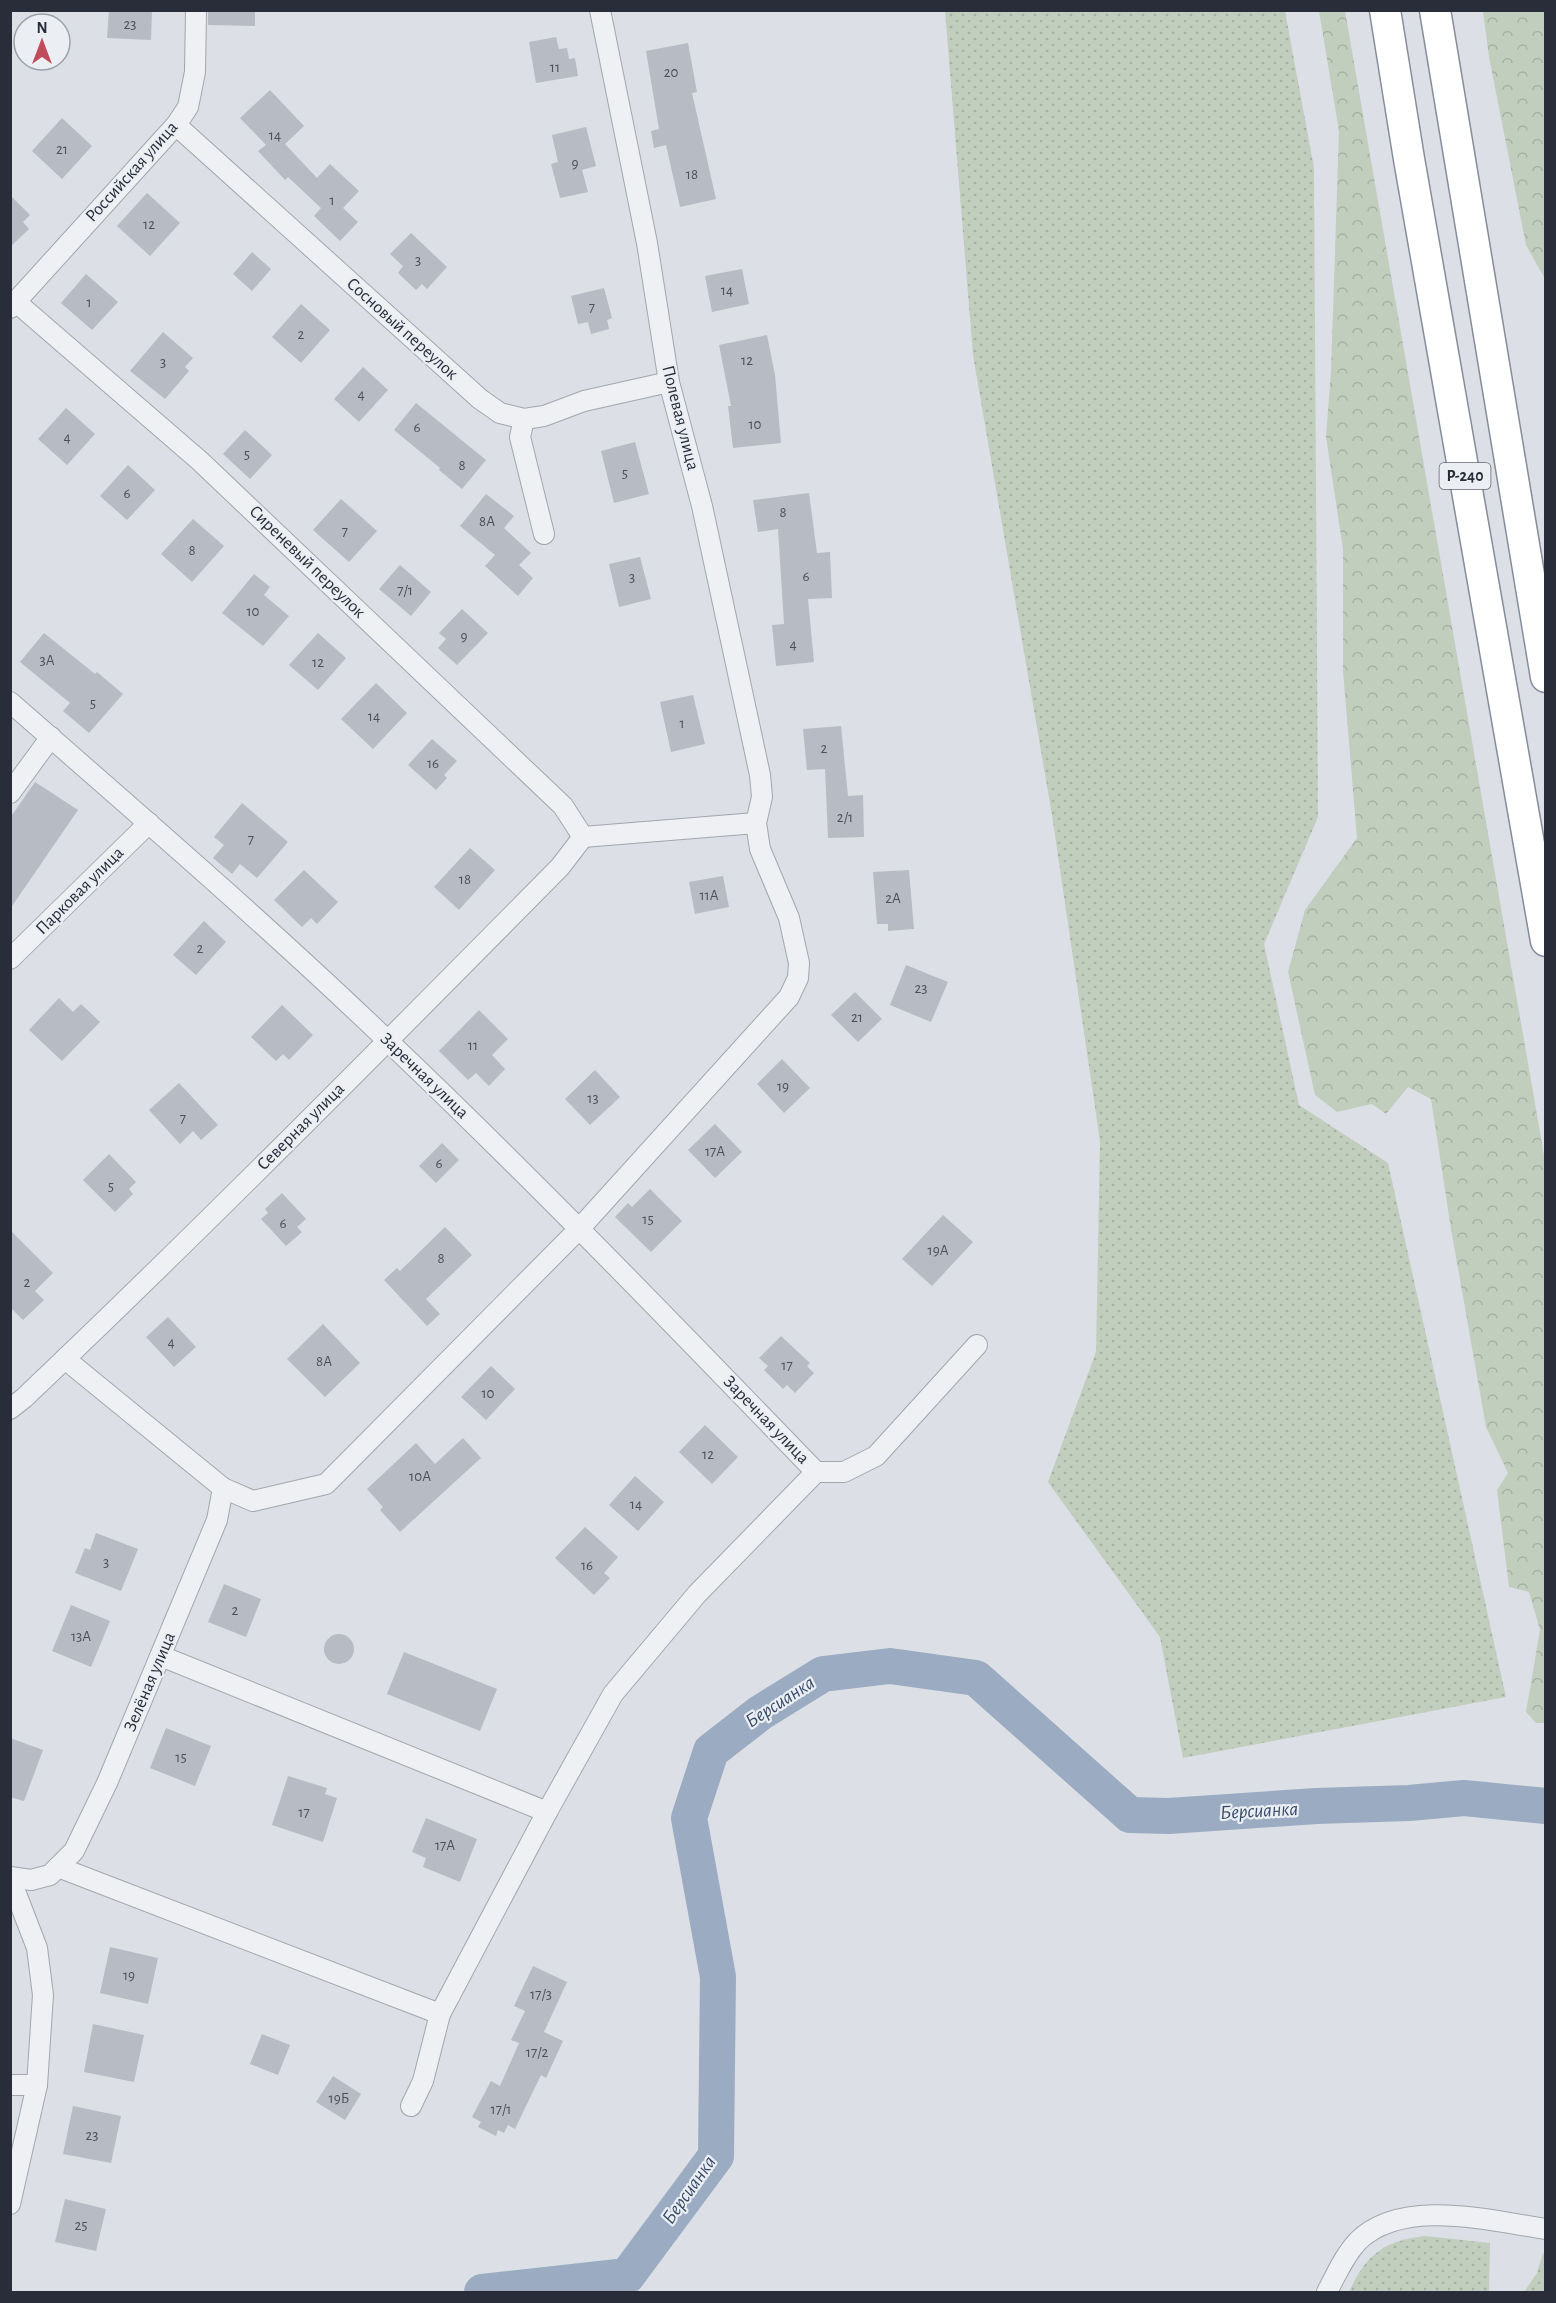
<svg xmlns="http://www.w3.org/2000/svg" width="1556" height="2303" viewBox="0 0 1556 2303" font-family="'Alegreya Sans',sans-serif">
	<defs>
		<pattern id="grass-dots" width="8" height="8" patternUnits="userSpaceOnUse" patternTransform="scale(1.5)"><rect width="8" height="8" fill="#c1cebe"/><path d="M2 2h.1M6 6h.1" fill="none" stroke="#a6b1a4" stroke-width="1.8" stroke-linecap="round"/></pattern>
		<pattern id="forest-crowns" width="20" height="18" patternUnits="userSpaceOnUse" patternTransform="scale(1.5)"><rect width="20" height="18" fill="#c1cebe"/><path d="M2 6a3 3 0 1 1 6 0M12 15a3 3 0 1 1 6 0" fill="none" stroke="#a6b1a4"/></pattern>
	</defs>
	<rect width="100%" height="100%" fill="#dcdfe5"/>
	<g fill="url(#grass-dots)">
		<path d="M945,11H1285L1314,168L1318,817L1264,944L1299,1105L1388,1163L1506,1697L1183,1758L1160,1637L1048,1482L1096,1352L1100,1141L1052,815L973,355Z"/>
		<path d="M1425,2236L1490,2243L1489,2292H1349C1366,2254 1384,2241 1425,2236Z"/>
		<path d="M1543,2253L1545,2254V2292H1520H1524L1537,2273Z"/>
	</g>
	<g fill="url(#forest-crowns)">
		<path d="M1319,11H1345L1545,1161V1723H1536L1526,1712L1540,1630L1529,1592L1509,1587L1497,1490L1508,1473L1486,1427L1451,1229L1431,1099L1408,1087L1386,1114L1372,1104L1337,1112L1315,1095L1288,972L1305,910L1357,838L1343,671V549L1326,437L1331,371L1339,131Z"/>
		<path d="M1483,11H1545V279L1526,245L1489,57Z"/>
	</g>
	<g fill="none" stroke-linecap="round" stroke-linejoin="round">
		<path stroke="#9aabc2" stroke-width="36" d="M482,2292L627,2276L716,2156L718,1977L689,1818L711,1751L760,1713L823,1674L890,1666L976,1678L1130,1815L1169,1816L1316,1806L1409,1803L1464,1798L1546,1806"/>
	</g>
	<g fill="#b7bbc4">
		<path d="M109,10H152L151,40L107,38Z"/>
		<path d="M208,10H255V26L208,25Z"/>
		<path d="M556,37L559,49L567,48L569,59L575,58L578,76L536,83L529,42Z"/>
		<path d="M688,43L697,92L692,93L716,199L680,207L666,145L654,148L651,131L659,129L646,51Z"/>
		<path d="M270,90L304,126L285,144L317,178L330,164L359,191L343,208L358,222L340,241L314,216L321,208L288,177L285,180L258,151L266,145L240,118Z"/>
		<path d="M62,118L92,146L62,179L32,151Z"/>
		<path d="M586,127L596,166L582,170L588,192L560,198L551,164L558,162L552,135Z"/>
		<path d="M147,193L180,223L150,256L117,226Z"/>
		<path d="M10,195L30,215L23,222L29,229L10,247Z"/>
		<path d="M411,233L447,267L427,289L422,284L416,290L398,273L403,266L390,254Z"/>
		<path d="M252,252L271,269L252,291L233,274Z"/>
		<path d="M742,269L749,304L712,312L705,276Z"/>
		<path d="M86,274L118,302L92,330L61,303Z"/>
		<path d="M604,288L612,318L607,320L609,329L591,334L588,322L578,324L571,296Z"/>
		<path d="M301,304L330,330L301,363L272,337Z"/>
		<path d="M163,332L193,358L185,367L189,371L165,399L130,371Z"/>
		<path d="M767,335L775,375L781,443L733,448L728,406H731L719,345Z"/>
		<path d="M363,367L388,390L359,422L334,399Z"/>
		<path d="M416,403L486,460L462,489L439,470L440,468L394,430Z"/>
		<path d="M66,408L95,434L67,465L38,439Z"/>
		<path d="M245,430L272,455L250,479L223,454Z"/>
		<path d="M635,442L649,494L614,503L601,451Z"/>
		<path d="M128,465L155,490L127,520L100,496Z"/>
		<path d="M809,493L817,553L830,552L832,598L808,599L814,662L776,666L772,625L784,624L778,529L758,532L753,500Z"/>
		<path d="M486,494L514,516L504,528L531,553L519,565L533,578L518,596L485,566L495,555L460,526Z"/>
		<path d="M341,499L377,531L349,562L313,530Z"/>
		<path d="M193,519L224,546L192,582L161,554Z"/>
		<path d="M640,557L651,599L619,607L609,564Z"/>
		<path d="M400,565L431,592L411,616L379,589Z"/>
		<path d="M254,574L270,587L264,595L289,616L263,646L222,613Z"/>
		<path d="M462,609L488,633L457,665L438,648L446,639L439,633Z"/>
		<path d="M44,633L95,674L97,672L123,694L89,733L63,711L70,703L20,662Z"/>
		<path d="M318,633L346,658L318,690L289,665Z"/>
		<path d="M376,683L407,713L373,749L341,719Z"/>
		<path d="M693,695L705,744L671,752L660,702Z"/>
		<path d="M841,726L848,796L863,795L864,837L828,838L825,769L807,770L803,729Z"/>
		<path d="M432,739L457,761L444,775L447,778L436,790L408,765Z"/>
		<path d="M35,782L78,810L10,909V818Z"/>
		<path d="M242,803L288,842L257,878L240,864L232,874L213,858L224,845L214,837Z"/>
		<path d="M470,848L495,870L459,910L434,887Z"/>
		<path d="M304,870L338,902L317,924L311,918L302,927L274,900Z"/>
		<path d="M909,870L914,929L888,931V924H877L873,872Z"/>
		<path d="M723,876L729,907L695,914L689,882Z"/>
		<path d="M204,921L226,942L196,975L173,955Z"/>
		<path d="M906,965L948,982L931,1022L890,1005Z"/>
		<path d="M855,992L882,1019L858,1042L831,1015Z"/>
		<path d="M59,998L73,1012L81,1004L100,1022L62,1061L29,1030Z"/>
		<path d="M282,1005L313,1035L289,1060L283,1054L276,1061L251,1037Z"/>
		<path d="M479,1010L508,1039L492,1055L505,1069L489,1086L476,1073L468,1080L439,1051Z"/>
		<path d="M782,1059L810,1088L784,1113L757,1084Z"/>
		<path d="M595,1070L620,1097L590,1125L565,1099Z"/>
		<path d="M179,1083L218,1125L201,1140L193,1131L180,1144L149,1110Z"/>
		<path d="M715,1124L742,1152L715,1178L688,1150Z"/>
		<path d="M442,1143L459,1160L436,1183L419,1166Z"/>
		<path d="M109,1154L136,1182L129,1189L133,1194L115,1212L83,1180Z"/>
		<path d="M650,1189L682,1221L651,1252L615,1217L628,1203L632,1207Z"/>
		<path d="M282,1193L306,1219L297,1227L302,1232L286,1246L261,1219L268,1213L265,1209Z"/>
		<path d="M943,1215L973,1242L932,1286L902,1259Z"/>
		<path d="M445,1227L472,1255L426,1299L440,1314L427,1326L384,1280L397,1268L400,1271Z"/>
		<path d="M10,1230L53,1273L35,1291L44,1300L23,1320L10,1307Z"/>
		<path d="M168,1317L196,1347L174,1367L146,1337Z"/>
		<path d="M323,1324L360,1363L325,1397L287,1359Z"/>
		<path d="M781,1336L810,1363L807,1366L814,1373L795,1393L787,1385L783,1389L764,1370L768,1366L759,1358Z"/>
		<path d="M491,1366L515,1389L486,1420L461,1397Z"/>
		<path d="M705,1425L738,1457L712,1484L679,1452Z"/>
		<path d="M463,1438L481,1458L400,1532L380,1510L383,1507L367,1489L416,1443L435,1464Z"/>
		<path d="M635,1476L664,1502L638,1531L609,1505Z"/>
		<path d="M585,1527L618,1557L604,1573L610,1578L594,1595L555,1558Z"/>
		<path d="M96,1533L138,1549L121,1591L75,1573L85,1548L90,1550Z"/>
		<path d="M224,1584L261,1599L246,1637L208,1622Z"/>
		<path d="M71,1605L110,1621L91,1667L52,1651Z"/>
		<circle cx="339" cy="1649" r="15"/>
		<path d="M404,1652L497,1689L480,1731L387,1694Z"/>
		<path d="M166,1728L211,1746L195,1786L150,1768Z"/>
		<path d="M10,1738L43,1750L24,1801L10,1797Z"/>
		<path d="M288,1776L327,1788L325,1794L337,1798L323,1842L272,1825Z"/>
		<path d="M426,1818L477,1839L460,1882L423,1867L426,1858L412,1852Z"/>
		<path d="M110,1947L158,1958L148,2004L100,1993Z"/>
		<path d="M533,1966L567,1982L544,2032L563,2041L546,2078L541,2075L515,2129L508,2125L504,2133L498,2130L496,2136L478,2127L481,2122L472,2117L491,2081L500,2086L519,2043L511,2040L525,2011L514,2006Z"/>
		<path d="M93,2024L144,2035L134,2082L84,2072Z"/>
		<path d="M262,2034L290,2045L278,2075L250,2064Z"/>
		<path d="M333,2076L361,2094L345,2120L316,2102Z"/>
		<path d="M73,2106L121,2116L111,2163L63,2154Z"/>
		<path d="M65,2199L106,2209L96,2251L55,2242Z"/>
	</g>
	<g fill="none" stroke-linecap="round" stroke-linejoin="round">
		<defs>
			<g id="minor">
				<path d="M176,125L480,399L500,413L524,419L544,416L584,401L669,382"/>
				<path d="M16,302L200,461L563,806L583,837"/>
				<path d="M10,308L176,125L188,107L195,72L196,10"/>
				<path d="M524,419L520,437L544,534"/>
				<path d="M10,702C138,814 267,925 390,1043C536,1182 676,1327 816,1472"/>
				<path d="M10,793L51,737"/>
				<path d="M583,837L756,823"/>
				<path d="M10,959L149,823"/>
				<path d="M65,1359L223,1488L253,1501L326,1484L580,1228L789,997L798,978L799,963L789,918L760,849L756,823L762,797L760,775L702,506L669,382L647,243L600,10"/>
				<path d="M10,1409L24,1398C206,1225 383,1046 560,867L583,837"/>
				<path d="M547,1812L613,1694L697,1594L816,1472H844L876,1456L977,1345"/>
				<path d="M58,1867L440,2014L547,1812L161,1656"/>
				<path d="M10,1877L31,1880L50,1875L74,1851L107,1783L217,1520L223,1488"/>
				<path d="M10,1878L37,1948L43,1995L37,2085L10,2204"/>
				<path d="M10,2085H37"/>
				<path d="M411,2106L423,2081L440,2014"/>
				<path d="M1327,2292C1336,2275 1344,2256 1358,2241C1403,2197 1490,2221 1546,2229"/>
			</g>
			<g id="highway">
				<path d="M1385,10L1409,159L1546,941"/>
				<path d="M1435,10L1546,677"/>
			</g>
		</defs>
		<use href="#minor" stroke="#a2a6ae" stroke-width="22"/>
		<use href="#highway" stroke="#858c9a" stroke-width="33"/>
		<use href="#minor" stroke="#eef0f4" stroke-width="20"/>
		<use href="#highway" stroke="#fff" stroke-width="30"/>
	</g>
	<g text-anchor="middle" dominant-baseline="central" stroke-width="4.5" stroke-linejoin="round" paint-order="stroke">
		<g font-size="15" fill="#4c505c">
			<text x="130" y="24">23</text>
			<text x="555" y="67">11</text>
			<text x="671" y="72">20</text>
			<text x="275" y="135">14</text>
			<text x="62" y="149">21</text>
			<text x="575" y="163">9</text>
			<text x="692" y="174">18</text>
			<text x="332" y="200">1</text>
			<text x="149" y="224">12</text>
			<text x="418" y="260">3</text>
			<text x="727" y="290">14</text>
			<text x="89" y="302">1</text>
			<text x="592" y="307">7</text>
			<text x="301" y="334">2</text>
			<text x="747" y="360">12</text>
			<text x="163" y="362">3</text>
			<text x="361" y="394">4</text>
			<text x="755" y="424">10</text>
			<text x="417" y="427">6</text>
			<text x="67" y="437">4</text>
			<text x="247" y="454">5</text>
			<text x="462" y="465">8</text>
			<text x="625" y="473">5</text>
			<text x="127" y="493">6</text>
			<text x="783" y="512">8</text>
			<text x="487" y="521">8А</text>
			<text x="345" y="531">7</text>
			<text x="192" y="550">8</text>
			<text x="806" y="576">6</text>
			<text x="632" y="577">3</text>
			<text x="405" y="590">7/1</text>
			<text x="253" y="611">10</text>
			<text x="464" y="636">9</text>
			<text x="793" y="644">4</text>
			<text x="47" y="660">3А</text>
			<text x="318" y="662">12</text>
			<text x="93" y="703">5</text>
			<text x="374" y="716">14</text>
			<text x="682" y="723">1</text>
			<text x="824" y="748">2</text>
			<text x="433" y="763">16</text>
			<text x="845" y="817">2/1</text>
			<text x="251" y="839">7</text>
			<text x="465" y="879">18</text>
			<text x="709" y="895">11А</text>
			<text x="893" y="898">2А</text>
			<text x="200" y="948">2</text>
			<text x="921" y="988">23</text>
			<text x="857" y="1017">21</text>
			<text x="473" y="1045">11</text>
			<text x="783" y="1086">19</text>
			<text x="593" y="1098">13</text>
			<text x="183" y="1118">7</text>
			<text x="715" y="1151">17А</text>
			<text x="439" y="1163">6</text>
			<text x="111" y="1186">5</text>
			<text x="648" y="1219">15</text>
			<text x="283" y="1223">6</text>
			<text x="938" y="1250">19А</text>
			<text x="441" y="1258">8</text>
			<text x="27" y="1282">2</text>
			<text x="171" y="1342">4</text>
			<text x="324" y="1361">8А</text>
			<text x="787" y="1365">17</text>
			<text x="488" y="1393">10</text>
			<text x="708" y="1454">12</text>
			<text x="420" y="1476">10А</text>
			<text x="636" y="1504">14</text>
			<text x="106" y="1562">3</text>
			<text x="587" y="1565">16</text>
			<text x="235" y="1610">2</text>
			<text x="81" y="1636">13А</text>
			<text x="181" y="1757">15</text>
			<text x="304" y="1812">17</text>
			<text x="445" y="1845">17А</text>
			<text x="129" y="1975">19</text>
			<text x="541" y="1994">17/3</text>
			<text x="537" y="2052">17/2</text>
			<text x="339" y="2098">19Б</text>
			<text x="501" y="2109">17/1</text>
			<text x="92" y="2135">23</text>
			<text x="81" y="2225">25</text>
		</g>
		<rect fill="#ebeef3" stroke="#626771" stroke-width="1.5" x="1439.5" y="463" width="51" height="26" rx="4.5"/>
		<g font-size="16" font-weight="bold" fill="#282d39">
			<text x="1465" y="476">Р-240</text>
		</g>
		<g font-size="18" fill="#282d39" stroke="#ebeef3">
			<text transform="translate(132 172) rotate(-48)">Российская улица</text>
			<text transform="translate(402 329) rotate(42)">Сосновый переулок</text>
			<text transform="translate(680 418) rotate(76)">Полевая улица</text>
			<text transform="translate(307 562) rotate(44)">Сиреневый переулок</text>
			<text transform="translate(80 891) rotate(-45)">Парковая улица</text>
			<text transform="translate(424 1076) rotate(44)">Заречная улица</text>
			<text transform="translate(301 1127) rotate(-45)">Северная улица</text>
			<text transform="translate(766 1420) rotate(46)">Заречная улица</text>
			<text transform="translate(150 1682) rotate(-67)">Зелёная улица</text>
		</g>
		<g font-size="20" font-style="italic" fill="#364a69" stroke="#ebeef3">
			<text transform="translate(780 1702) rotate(-33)">Берсианка</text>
			<text transform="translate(1259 1811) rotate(-3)">Берсианка</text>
			<text transform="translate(689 2190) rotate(-55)">Берсианка</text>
		</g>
	</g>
	<rect width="1556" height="2303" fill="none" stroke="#282d39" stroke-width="24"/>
	<g transform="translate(42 42)"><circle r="28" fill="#ebeef3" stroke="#9da1a9" stroke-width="1.5"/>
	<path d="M0-4.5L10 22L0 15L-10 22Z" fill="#bf4c58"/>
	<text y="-9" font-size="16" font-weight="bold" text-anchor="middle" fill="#282d39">N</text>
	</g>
</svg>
